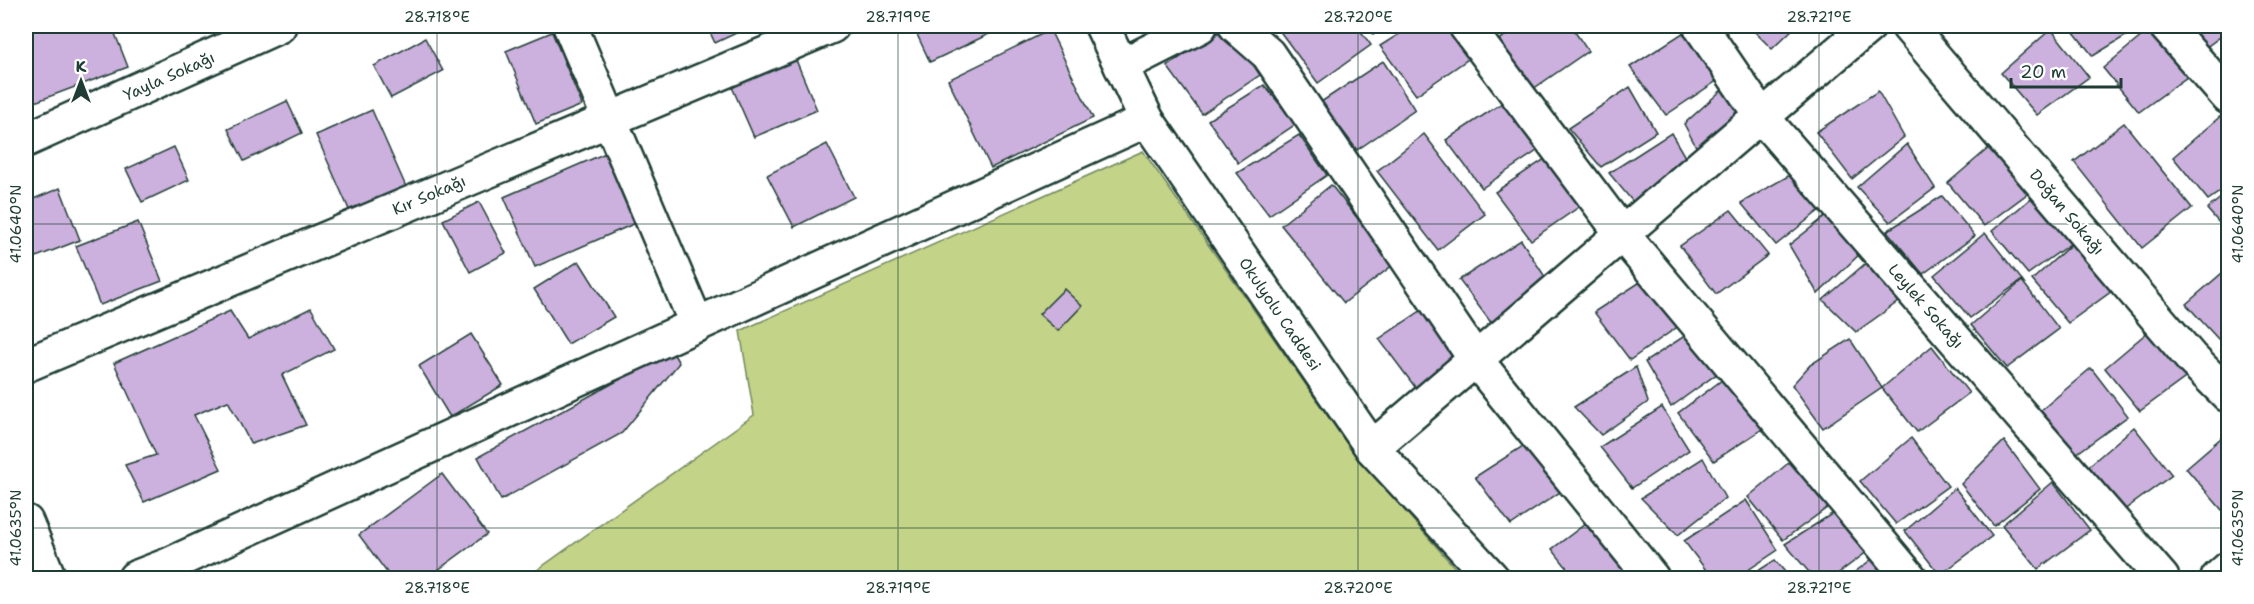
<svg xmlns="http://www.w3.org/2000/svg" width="2254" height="604" viewBox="0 0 2254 604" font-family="'Shantell Sans',sans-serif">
	<rect width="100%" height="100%" fill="#fff"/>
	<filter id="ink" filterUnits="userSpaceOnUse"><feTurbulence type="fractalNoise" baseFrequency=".0167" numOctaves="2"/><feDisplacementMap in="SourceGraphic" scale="12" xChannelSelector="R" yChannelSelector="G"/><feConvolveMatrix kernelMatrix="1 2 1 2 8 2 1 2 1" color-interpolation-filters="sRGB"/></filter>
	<g filter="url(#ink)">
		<path fill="#c3d388" stroke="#71885e" stroke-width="1.5" d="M1143,151L1352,451L1464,578H526L754,415L740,331Z"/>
		<g fill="#ccb0dd" stroke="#1f3d34" stroke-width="1.5">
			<path d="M26,26H112L128,67L27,105Z"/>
			<path d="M707,26H751L715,43Z"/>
			<path d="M913,26H1006L930,62Z"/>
			<path d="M1228,26L1260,75L1202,114L1167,66Z"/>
			<path d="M1276,26H1357L1371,45L1318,83Z"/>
			<path d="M1366,26H1386L1373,34Z"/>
			<path d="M1412,26H1455L1474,55L1416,95L1380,46Z"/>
			<path d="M1483,26H1503L1490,34Z"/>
			<path d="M1520,26H1571L1588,51L1530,91L1494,43Z"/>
			<path d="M1749,26H1796L1772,49Z"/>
			<path d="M2069,26H2142L2093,56Z"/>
			<path d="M2154,26L2191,74L2139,112L2103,68Z"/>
			<path d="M2180,26H2228V31L2201,51Z"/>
			<path d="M1692,27L1724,76L1666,115L1630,67Z"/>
			<path d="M2051,29L2089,77L2037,115L2001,73Z"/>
			<path d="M1050,30L1093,118L991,168L948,80Z"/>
			<path d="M552,32L582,105L536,124L506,51Z"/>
			<path d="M425,38L443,71L391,98L374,66Z"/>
			<path d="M796,60L817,110L754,137L732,87Z"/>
			<path d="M1383,61L1415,110L1357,150L1321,102Z"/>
			<path d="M1264,85L1296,124L1238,163L1208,120Z"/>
			<path d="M1630,87L1656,132L1601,167L1568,128Z"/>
			<path d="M1724,88L1746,110L1699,152L1684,124Z"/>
			<path d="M1878,91L1904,137L1852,179L1816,132Z"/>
			<path d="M1508,99L1540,149L1482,188L1446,140Z"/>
			<path d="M287,101L302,133L244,161L228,129Z"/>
			<path d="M372,110L407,189L351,214L316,135Z"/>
			<path d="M2223,114L2228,121V186L2208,200L2173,157Z"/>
			<path d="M2124,123L2192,208L2142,248L2074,162Z"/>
			<path d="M1671,133L1688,162L1638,208L1609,173Z"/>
			<path d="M1424,134L1485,214L1438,250L1377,171Z"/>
			<path d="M1299,135L1327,175L1269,215L1237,173Z"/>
			<path d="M1998,140L2035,188L1984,226L1948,183Z"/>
			<path d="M827,144L854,197L794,227L767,175Z"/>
			<path d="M1907,144L1935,188L1890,222L1857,187Z"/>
			<path d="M174,147L189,180L142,202L126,169Z"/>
			<path d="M1557,151L1589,200L1531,240L1495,192Z"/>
			<path d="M608,152L638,222L535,267L504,197Z"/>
			<path d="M1797,171L1825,206L1776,245L1741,203Z"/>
			<path d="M1331,185L1394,264L1344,303L1281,225Z"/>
			<path d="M60,188L80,240L26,261V202Z"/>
			<path d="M2043,188L2077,239L2028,274L1992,231Z"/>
			<path d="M2228,192V233L2207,209Z"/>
			<path d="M1942,196L1975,236L1923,274L1887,231Z"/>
			<path d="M479,202L506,253L470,272L443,220Z"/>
			<path d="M1731,210L1768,255L1716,294L1680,246Z"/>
			<path d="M1830,213L1864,250L1818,294L1789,245Z"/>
			<path d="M138,222L162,281L100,305L76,246Z"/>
			<path d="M1985,233L2022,280L1970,318L1934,275Z"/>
			<path d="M2077,239L2112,291L2068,323L2032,280Z"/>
			<path d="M1521,240L1553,289L1495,328L1459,280Z"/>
			<path d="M579,261L614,317L568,344L534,289Z"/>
			<path d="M1867,262L1905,297L1856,332L1823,300Z"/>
			<path d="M2228,268V332L2218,339L2186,304Z"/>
			<path d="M1645,279L1683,323L1630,360L1594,312Z"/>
			<path d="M2022,281L2059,329L2007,368L1971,325Z"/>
			<path d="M1064,289L1082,306L1058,331L1039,314Z"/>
			<path d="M1428,306L1462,353L1415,387L1379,339Z"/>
			<path d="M311,308L334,349L282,375L306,425L251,444L228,401L194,415L221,469L144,502L125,465L156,455L114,363L230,311L248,339Z"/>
			<path d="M2156,325L2192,373L2140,411L2105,368Z"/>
			<path d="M1689,333L1718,373L1671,407L1645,362Z"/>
			<path d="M471,334L503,385L450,417L419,366Z"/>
			<path d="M1850,339L1882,388L1823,428L1792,385L1810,365Z"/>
			<path d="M2228,345V360L2221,351Z"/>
			<path d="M1932,346L1969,393L1917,432L1882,388Z"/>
			<path d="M672,351L679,363L622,433L501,500L478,457Z"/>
			<path d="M1636,367L1648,402L1601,435L1574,407Z"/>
			<path d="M2091,368L2128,416L2076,454L2040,411Z"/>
			<path d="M1726,377L1767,426L1714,461L1678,413Z"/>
			<path d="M1662,407L1689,450L1632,488L1600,447Z"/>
			<path d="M2134,427L2172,475L2120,513L2084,470Z"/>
			<path d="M2228,432V506L2222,510L2186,468Z"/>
			<path d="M1537,437L1569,486L1511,525L1475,477Z"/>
			<path d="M1911,438L1948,486L1896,524L1860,481Z"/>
			<path d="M2004,441L2040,489L1994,526L1961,484Z"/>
			<path d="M1799,454L1835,502L1783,540L1748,497Z"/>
			<path d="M1703,458L1725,498L1678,535L1641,498Z"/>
			<path d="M442,474L487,534L427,578H391L359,535Z"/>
			<path d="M2053,482L2090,530L2038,569L2002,525Z"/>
			<path d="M1955,488L1992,536L1940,575L1905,531Z"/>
			<path d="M1746,500L1778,550L1736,578H1712L1684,541Z"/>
			<path d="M1841,508L1872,548L1832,578H1814L1785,544Z"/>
			<path d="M1589,521L1627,570L1616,578H1575L1552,549Z"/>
			<path d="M1876,556L1897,578H1847Z"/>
			<path d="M1775,560L1790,578H1747Z"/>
		</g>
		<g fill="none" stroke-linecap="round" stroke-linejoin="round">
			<defs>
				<g id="minor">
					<path d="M570,26L697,325"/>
					<path d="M1236,26L1268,54L1476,360L1652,578"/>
					<path d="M1466,26L1623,235L1910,578"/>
					<path d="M1700,26L1762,117L2162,578"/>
					<path d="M1908,26L2192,359L2228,395"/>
					<path d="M2166,26L2228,97"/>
					<path d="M1121,66L1200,26"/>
					<path d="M26,140L279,26"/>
					<path d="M26,365L832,26"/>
					<path d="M1372,448L1747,127L1762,117L1869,26"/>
					<path d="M26,522L49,578"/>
					<path d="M135,578L166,566L1147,120"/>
					<path d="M2218,578L2228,569"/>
				</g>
				<path id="tertiary" d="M1102,26L1147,120L1372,448L1492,578"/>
			</defs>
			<use href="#minor" stroke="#1f3d34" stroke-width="38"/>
			<use href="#tertiary" stroke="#1f3d34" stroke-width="38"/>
			<use href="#minor" stroke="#fff" stroke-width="33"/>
			<use href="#tertiary" stroke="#fff" stroke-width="33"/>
		</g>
	</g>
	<path fill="none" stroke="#1f3d34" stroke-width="1.5" stroke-opacity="0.45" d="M437,26V578M898,26V578M1358,26V578M1819,26V578M26,224H2228M26,528H2228"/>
	<g text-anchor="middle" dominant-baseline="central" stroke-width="4.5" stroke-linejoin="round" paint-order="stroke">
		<g font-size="16" fill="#1f3d34" stroke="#fff">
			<text transform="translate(169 76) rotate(-24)">Yayla Sokağı</text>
			<text transform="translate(429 195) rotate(-23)">Kır Sokağı</text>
			<text transform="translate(2067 212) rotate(50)">Doğan Sokağı</text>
			<text transform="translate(1926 306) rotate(49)">Leylek Sokağı</text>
			<text transform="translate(1280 314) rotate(56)">Okulyolu Caddesi</text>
		</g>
	</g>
	<rect width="2254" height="604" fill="none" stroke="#fff" stroke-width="66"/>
	<g transform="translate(81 81)" stroke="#ffffff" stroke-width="4.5" paint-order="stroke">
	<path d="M0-4.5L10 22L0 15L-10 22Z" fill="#1f3d34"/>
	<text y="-9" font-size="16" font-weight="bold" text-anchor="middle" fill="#1f3d34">K</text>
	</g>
	<path d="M2011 78v9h110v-9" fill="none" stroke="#1f3d34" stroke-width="3"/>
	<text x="2020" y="78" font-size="18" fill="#1f3d34" stroke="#ffffff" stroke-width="4.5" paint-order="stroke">20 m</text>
	<rect x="33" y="33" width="2188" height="538" fill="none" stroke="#1f3d34" stroke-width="2"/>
	<g font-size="15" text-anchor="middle" fill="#1f3d34">
		<text x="437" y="22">28.718°E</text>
		<text x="898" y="22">28.719°E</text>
		<text x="1358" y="22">28.720°E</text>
		<text x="1819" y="22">28.721°E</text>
		<text transform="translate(16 224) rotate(-90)" y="5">41.0640°N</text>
		<text transform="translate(2238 224) rotate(-90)" y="5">41.0640°N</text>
		<text transform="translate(16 528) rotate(-90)" y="5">41.0635°N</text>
		<text transform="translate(2238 528) rotate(-90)" y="5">41.0635°N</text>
		<text x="437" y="593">28.718°E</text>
		<text x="898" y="593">28.719°E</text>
		<text x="1358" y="593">28.720°E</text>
		<text x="1819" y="593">28.721°E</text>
	</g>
</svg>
